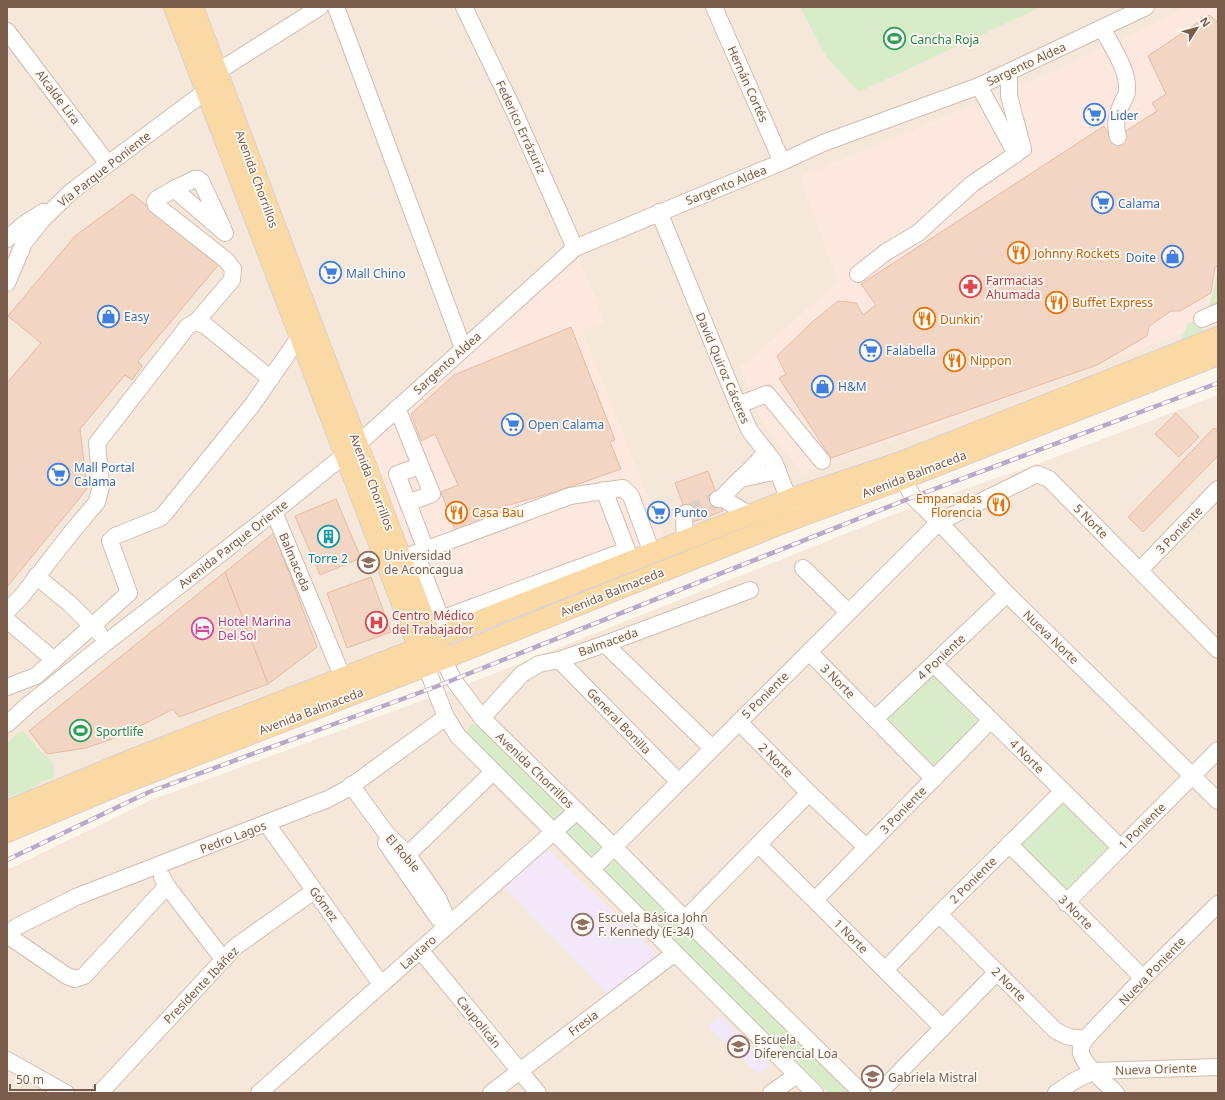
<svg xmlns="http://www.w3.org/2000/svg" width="1225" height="1100" viewBox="0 0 1225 1100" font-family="'Noto Sans',sans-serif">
	<rect width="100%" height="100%" fill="#fdf6ec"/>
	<g fill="#f5e8da">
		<path d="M7,7H1218V357L7,832Z"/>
		<path d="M1218,395V1093H7V870L151,800L478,680L910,508L1040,463Z"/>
	</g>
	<g fill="#fde8e0">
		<path d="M1189,7H1218V320L803,474L761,421L741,367L838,282L800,177L1055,71Z"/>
		<path d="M576,251L605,322L582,330L665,540L437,630L366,444Z"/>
	</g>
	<g fill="#f3e8fa">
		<path d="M545,845L573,873L662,959L608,995L505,888Z"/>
		<path d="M720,1016L770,1065L758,1074L708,1027Z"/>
	</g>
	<g fill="#d8ecc9">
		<path d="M800,7H1041L859,92L827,58Z"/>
		<path d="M1218,272V305L1208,309Z"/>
		<path d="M1200,320L1204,333L1185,341L1181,340L1188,323Z"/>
		<path d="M934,675L981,725L934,766L888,719Z"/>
		<path d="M478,719L852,1093H829L718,987L463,734Z"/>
		<path d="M23,731L38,749L53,762L54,778L41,782L27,791L7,798V743L18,733Z"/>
		<path d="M1062,802L1108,848L1066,891L1020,845Z"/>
	</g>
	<g fill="#f3d5c3" stroke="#e6bba3">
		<path d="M1209,15L1218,22V266L1215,267L1211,293L1180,311H1171L1149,326L1147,336L1097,365L831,458L779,378L786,374L777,356L811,323L838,301L856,303L863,315L876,305L861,284L1104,126L1112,140L1157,111L1152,103L1166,94L1148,56Z"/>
		<path d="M132,194L220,263L138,361L142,366L132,380L125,375L80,429L87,489L7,587V383L41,343L8,316L75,236Z"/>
		<path d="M571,327L615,440L610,442L621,469L558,491L495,509L498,515L455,530L441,492L458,485L435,434L421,441L411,414L454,375Z"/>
		<path d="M1176,413L1199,437L1179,457L1155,434Z"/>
		<path d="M1214,428L1218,431V456L1143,532L1128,517Z"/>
		<path d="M708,471L723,511L690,523L675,483Z"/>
		<path d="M336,499L361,558L320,575L295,516Z"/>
		<path d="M274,533L317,647L268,684L225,572Z"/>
		<path d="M225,572L268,684L179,717L173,709L150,721L112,739L86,748L47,754L29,731Z"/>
		<path d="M371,577L391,632L347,648L327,593Z"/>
	</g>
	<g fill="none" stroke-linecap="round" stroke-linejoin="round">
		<path stroke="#dcd0c4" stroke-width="16" stroke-dasharray="16 8" stroke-linecap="butt" d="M687,513L718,499"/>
		<defs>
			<g id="minor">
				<path d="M336,7L463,348"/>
				<path d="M464,7L514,111L575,248"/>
				<path d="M714,7L782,162"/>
				<path d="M1102,28C1111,45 1129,71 1127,90C1127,94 1125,98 1123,101C1117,114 1114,123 1118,137"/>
				<path d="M7,31L108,164"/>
				<path d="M217,72L320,7"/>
				<path d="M1009,72V96L1023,149L1018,152"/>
				<path d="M174,189L195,179H198L201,181L223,228"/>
				<path d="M659,212L738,405L750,431L774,462L793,510"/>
				<path d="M7,239L24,224L43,212"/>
				<path d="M858,274L886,252L918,233L972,184L1016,154L979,86"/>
				<path d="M7,283L24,243L42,220L72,191L206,91"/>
				<path d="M1202,319L1218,312"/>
				<path d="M196,322L232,280L233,269L226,260L156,205L155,202L157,199L174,189L225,233"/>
				<path d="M738,405L767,394L822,461"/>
				<path d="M397,408L432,494L408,503L426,550"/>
				<path d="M900,469L903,479L913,497L939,522L1007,594L1218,801"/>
				<path d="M740,479L778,471"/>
				<path d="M722,498C735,481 755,469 766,451"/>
				<path d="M718,499L722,498L750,515"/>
				<path d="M408,503L397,474L420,466"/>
				<path d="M274,512L343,678"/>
				<path d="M685,540L684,514L687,513"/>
				<path d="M416,553L441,619L627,550L604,490"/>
				<path d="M406,557L570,496L623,488L631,496L652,553"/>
				<path d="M803,568L848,612"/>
				<path d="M1140,570L1218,489"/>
				<path d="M36,576L69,603L99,633"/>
				<path d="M7,611L21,597L71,533L97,502L101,486L97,443L188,326L196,322L206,326L271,379"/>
				<path d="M7,620L54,660"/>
				<path d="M605,644L712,748"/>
				<path d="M809,652L934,779"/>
				<path d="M443,659L453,679L482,718L614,847L685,919L862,1093"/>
				<path d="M559,660L679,782"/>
				<path d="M934,664L1121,848"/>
				<path d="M426,666L446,717L458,736L815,1093"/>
				<path d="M7,687L36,676L129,593L110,541L115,536L160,518L165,513L253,404L300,336"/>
				<path d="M482,718L522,674L539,664L559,660L605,644L750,590"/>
				<path d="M875,719L1007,594"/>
				<path d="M739,722L809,793L866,847"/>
				<path d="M7,724L28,705L107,642L274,512L358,444L575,248L782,162L823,143L979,86L1146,7"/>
				<path d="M351,785L386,833L408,855L438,898L449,924"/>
				<path d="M267,824L381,984"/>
				<path d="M386,843L438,918"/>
				<path d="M1009,844L1143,978"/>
				<path d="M759,845L938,1023L942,1029"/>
				<path d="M401,861L493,772"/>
				<path d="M592,869L939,522L1037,474L1049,479L1218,650"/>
				<path d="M162,877L167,886L223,959"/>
				<path d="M815,900L991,720"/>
				<path d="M1066,903L1218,750"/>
				<path d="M939,914L1055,1030C1066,1037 1074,1039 1086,1038"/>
				<path d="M685,919L809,793"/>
				<path d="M7,934L18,926L76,897L328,799L347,789L446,717"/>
				<path d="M7,935L67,976L75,979L84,976L167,886"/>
				<path d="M420,950L538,1093"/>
				<path d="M885,970L939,914L1063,791"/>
				<path d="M7,1060L66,1093"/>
				<path d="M100,1093L235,947L314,891"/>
				<path d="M259,1093L577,811"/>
				<path d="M491,1093L675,953"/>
				<path d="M771,1093L797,1075"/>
				<path d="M879,1093L997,972"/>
				<path d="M1056,1093L1074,1081L1094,1071L1218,1067"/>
				<path d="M1116,1093C1107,1084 1084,1066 1081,1053C1080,1047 1083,1043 1086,1038L1143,978L1218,904"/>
			</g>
			<g id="major">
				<path d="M174,7L423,659"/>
				<path d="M193,7L304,303L432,639L439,650"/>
				<path d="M7,811L133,759L419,648L432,639L795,497L898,463L1218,337"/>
				<path d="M7,832L114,787L426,666L796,518L903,479L1218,355"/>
			</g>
		</defs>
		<use href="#minor" stroke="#d1beb0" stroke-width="18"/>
		<use href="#major" stroke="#dad1cd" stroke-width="22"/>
		<use href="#minor" stroke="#fff" stroke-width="16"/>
		<use href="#major" stroke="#fbd9a5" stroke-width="20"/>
		<defs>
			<path id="rail" d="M7,860L149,792L435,687L913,497L1218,383"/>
		</defs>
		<use href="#rail" stroke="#b9a8c9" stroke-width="4.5"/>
		<use href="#rail" stroke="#fffaf3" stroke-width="3" stroke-dasharray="9" stroke-linecap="butt"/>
	</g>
	<defs>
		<symbol id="stadium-ring" viewBox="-11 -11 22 22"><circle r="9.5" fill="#fffaf3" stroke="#2e9e5b" stroke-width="1.5"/><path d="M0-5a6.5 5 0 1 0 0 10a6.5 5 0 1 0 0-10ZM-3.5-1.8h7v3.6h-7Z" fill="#2e9e5b"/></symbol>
		<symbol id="supermarket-ring" viewBox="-11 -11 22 22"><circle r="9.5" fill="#fffaf3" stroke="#3f7fe0" stroke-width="1.5"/><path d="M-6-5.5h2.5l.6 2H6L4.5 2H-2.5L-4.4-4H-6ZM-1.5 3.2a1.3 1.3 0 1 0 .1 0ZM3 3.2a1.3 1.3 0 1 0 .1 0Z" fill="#3f7fe0"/></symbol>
		<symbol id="restaurant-ring" viewBox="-11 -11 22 22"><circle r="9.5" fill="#fffaf3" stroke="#e8710a" stroke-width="1.5"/><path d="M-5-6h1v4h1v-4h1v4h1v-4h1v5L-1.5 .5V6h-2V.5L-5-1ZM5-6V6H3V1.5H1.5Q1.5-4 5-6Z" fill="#e8710a"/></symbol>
		<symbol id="shop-ring" viewBox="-11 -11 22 22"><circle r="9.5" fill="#fffaf3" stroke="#3f7fe0" stroke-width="1.5"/><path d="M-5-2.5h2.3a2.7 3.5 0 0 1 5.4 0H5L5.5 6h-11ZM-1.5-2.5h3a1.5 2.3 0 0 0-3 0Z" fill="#3f7fe0"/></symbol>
		<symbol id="pharmacy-ring" viewBox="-11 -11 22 22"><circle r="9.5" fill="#fffaf3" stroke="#e0444e" stroke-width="1.5"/><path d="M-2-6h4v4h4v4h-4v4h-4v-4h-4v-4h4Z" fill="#e0444e"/></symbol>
		<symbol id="building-ring" viewBox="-11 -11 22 22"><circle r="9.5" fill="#fffaf3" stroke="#0f9aa8" stroke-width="1.5"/><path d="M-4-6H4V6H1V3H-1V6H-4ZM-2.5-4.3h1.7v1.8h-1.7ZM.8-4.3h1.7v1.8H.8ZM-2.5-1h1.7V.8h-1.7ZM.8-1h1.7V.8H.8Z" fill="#0f9aa8"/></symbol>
		<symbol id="university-ring" viewBox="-11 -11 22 22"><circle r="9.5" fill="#fffaf3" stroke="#8d6e63" stroke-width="1.5"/><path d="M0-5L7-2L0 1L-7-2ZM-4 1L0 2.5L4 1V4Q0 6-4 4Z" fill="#8d6e63"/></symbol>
		<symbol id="hospital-ring" viewBox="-11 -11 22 22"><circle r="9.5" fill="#fffaf3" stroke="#e0444e" stroke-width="1.5"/><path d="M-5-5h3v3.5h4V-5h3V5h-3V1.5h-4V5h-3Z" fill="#e0444e"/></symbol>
		<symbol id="hotel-ring" viewBox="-11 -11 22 22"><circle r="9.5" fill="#fffaf3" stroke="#d1479c" stroke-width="1.5"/><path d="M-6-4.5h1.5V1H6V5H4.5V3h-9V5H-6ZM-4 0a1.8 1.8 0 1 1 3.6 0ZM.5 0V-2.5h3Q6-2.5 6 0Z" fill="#d1479c"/></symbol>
		<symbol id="school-ring" viewBox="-11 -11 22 22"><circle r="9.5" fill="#fffaf3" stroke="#8d6e63" stroke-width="1.5"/><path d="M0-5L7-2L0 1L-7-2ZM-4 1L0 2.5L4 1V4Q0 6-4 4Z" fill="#8d6e63"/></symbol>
	</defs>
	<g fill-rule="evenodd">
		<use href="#stadium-ring" x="882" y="26" width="25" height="25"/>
		<use href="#supermarket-ring" x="1082" y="102" width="25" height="25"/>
		<use href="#supermarket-ring" x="1090" y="190" width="25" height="25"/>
		<use href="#restaurant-ring" x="1006" y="240" width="25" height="25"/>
		<use href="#shop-ring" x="1160" y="244" width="25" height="25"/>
		<use href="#supermarket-ring" x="318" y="260" width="25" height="25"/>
		<use href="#pharmacy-ring" x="958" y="274" width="25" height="25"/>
		<use href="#restaurant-ring" x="1044" y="290" width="25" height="25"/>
		<use href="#shop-ring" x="96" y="304" width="25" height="25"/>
		<use href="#restaurant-ring" x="912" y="306" width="25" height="25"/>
		<use href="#supermarket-ring" x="858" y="338" width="25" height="25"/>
		<use href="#restaurant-ring" x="942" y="348" width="25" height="25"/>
		<use href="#shop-ring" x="810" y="374" width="25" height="25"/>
		<use href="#supermarket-ring" x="500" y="412" width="25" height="25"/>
		<use href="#supermarket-ring" x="46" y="462" width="25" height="25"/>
		<use href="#restaurant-ring" x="986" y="492" width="25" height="25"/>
		<use href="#restaurant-ring" x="444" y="500" width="25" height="25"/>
		<use href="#supermarket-ring" x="646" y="500" width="25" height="25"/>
		<use href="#building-ring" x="316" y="524" width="25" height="25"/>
		<use href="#university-ring" x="356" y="550" width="25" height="25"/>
		<use href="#hospital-ring" x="364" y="610" width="25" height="25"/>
		<use href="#hotel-ring" x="190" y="616" width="25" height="25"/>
		<use href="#stadium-ring" x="68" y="718" width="25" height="25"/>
		<use href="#school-ring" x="570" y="912" width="25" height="25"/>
		<use href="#school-ring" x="726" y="1034" width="25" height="25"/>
		<use href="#school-ring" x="860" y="1064" width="25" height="25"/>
	</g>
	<g text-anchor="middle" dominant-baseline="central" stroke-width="3.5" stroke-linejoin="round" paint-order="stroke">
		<g font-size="12" fill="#27864d" stroke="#fffaf3" text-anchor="start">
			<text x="910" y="39">Cancha Roja</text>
			<text x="96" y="731">Sportlife</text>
		</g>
		<g font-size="12" fill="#7a5c4d" stroke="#fffaf3">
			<text transform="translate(1026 64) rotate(-25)">Sargento Aldea</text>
			<text transform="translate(748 84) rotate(66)">Hernán Cortés</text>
			<text transform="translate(58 97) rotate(53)">Alcalde Lira</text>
			<text transform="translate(521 127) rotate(65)">Federico Errázuriz</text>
			<text transform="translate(104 169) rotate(-38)">Vía Parque Poniente</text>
			<text transform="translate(257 179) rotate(70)">Avenida Chorrillos</text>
			<text transform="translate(726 185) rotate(-22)">Sargento Aldea</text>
			<text transform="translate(447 363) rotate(-42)">Sargento Aldea</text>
			<text transform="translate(723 368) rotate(67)">David Quiroz Cáceres</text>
			<text transform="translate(914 474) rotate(-21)">Avenida Balmaceda</text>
			<text transform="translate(372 482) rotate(69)">Avenida Chorrillos</text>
			<text transform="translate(1091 521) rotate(45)">5 Norte</text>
			<text transform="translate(1179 530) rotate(-46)">3 Poniente</text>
			<text transform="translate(233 544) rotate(-38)">Avenida Parque Oriente</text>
			<text transform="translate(295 562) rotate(67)">Balmaceda</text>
			<text transform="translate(612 592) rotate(-22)">Avenida Balmaceda</text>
			<text transform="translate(1051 637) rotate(44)">Nueva Norte</text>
			<text transform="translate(608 642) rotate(-20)">Balmaceda</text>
			<text transform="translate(941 657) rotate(-43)">4 Poniente</text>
			<text transform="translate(838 681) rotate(45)">3 Norte</text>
			<text transform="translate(765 695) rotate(-45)">5 Poniente</text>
			<text transform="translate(311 711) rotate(-21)">Avenida Balmaceda</text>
			<text transform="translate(619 721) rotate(46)">General Bonilla</text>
			<text transform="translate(1027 756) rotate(45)">4 Norte</text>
			<text transform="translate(776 760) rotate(45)">2 Norte</text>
			<text transform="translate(535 770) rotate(44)">Avenida Chorrillos</text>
			<text transform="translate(903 810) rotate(-46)">3 Poniente</text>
			<text transform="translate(1142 826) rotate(-45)">1 Poniente</text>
			<text transform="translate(233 837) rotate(-21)">Pedro Lagos</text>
			<text transform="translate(403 853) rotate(49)">El Roble</text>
			<text transform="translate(973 880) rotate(-45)">2 Poniente</text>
			<text transform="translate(324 904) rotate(54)">Gómez</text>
			<text transform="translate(1076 912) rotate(45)">3 Norte</text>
			<text transform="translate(851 936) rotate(45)">1 Norte</text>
			<text transform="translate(418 952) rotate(-42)">Lautaro</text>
			<text transform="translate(1152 971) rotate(-46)">Nueva Poniente</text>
			<text transform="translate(1009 984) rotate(45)">2 Norte</text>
			<text transform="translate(201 985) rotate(-46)">Presidente Ibáñez</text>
			<text transform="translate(479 1022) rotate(51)">Caupolicán</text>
			<text transform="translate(583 1023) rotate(-37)">Fresia</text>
			<text transform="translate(1156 1069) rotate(-2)">Nueva Oriente</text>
		</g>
		<g font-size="12" fill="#366cbe" stroke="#fffaf3" text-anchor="start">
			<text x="1110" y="115">Lider</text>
			<text x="1118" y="203">Calama</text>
			<text x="1156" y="257" text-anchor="end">Doite</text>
			<text x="346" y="273">Mall Chino</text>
			<text x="124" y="316">Easy</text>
			<text x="886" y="350">Falabella</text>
			<text x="838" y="386">H&amp;M</text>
			<text x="528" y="424">Open Calama</text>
			<text x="74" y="467">Mall Portal<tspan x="74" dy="14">Calama</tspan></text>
			<text x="674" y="512">Punto</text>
		</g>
		<g font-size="12" fill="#c56008" stroke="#fffaf3" text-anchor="start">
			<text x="1034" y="253">Johnny Rockets</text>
			<text x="1072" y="302">Buffet Express</text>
			<text x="940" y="319">Dunkin'</text>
			<text x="970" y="360">Nippon</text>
			<text x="982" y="498" text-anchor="end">Empanadas<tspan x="982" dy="14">Florencia</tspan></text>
			<text x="472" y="512">Casa Bau</text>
		</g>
		<g font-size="12" fill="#be3a42" stroke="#fffaf3" text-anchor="start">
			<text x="986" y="280">Farmacias<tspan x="986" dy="14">Ahumada</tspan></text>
			<text x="392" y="615">Centro Médico<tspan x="392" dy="14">del Trabajador</tspan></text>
		</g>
		<g font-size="12" fill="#785e54" stroke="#fffaf3" text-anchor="start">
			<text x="384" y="555">Universidad<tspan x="384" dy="14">de Aconcagua</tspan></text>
			<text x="598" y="917">Escuela Básica John<tspan x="598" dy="14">F. Kennedy (E-34)</tspan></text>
			<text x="754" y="1039">Escuela<tspan x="754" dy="14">Diferencial Loa</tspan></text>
			<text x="888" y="1077">Gabriela Mistral</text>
		</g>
		<g font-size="12" fill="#0d838f" stroke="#fffaf3">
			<text x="328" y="558">Torre 2</text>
		</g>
		<g font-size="12" fill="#b23c85" stroke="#fffaf3" text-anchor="start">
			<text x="218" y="621">Hotel Marina<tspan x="218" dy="14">Del Sol</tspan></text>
		</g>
	</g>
	<rect width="1225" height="1100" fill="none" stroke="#7a5c4d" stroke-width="16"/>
	<g transform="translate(1197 28) rotate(54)" stroke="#fffaf3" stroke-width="3" paint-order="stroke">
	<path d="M0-3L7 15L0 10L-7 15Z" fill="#7a5c4d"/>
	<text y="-6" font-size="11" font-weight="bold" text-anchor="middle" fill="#7a5c4d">N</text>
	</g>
	<path d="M10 1084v6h85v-6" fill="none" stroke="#7a5c4d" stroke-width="2"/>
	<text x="16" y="1084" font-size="12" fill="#7a5c4d" stroke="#fffaf3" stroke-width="3" paint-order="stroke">50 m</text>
</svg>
